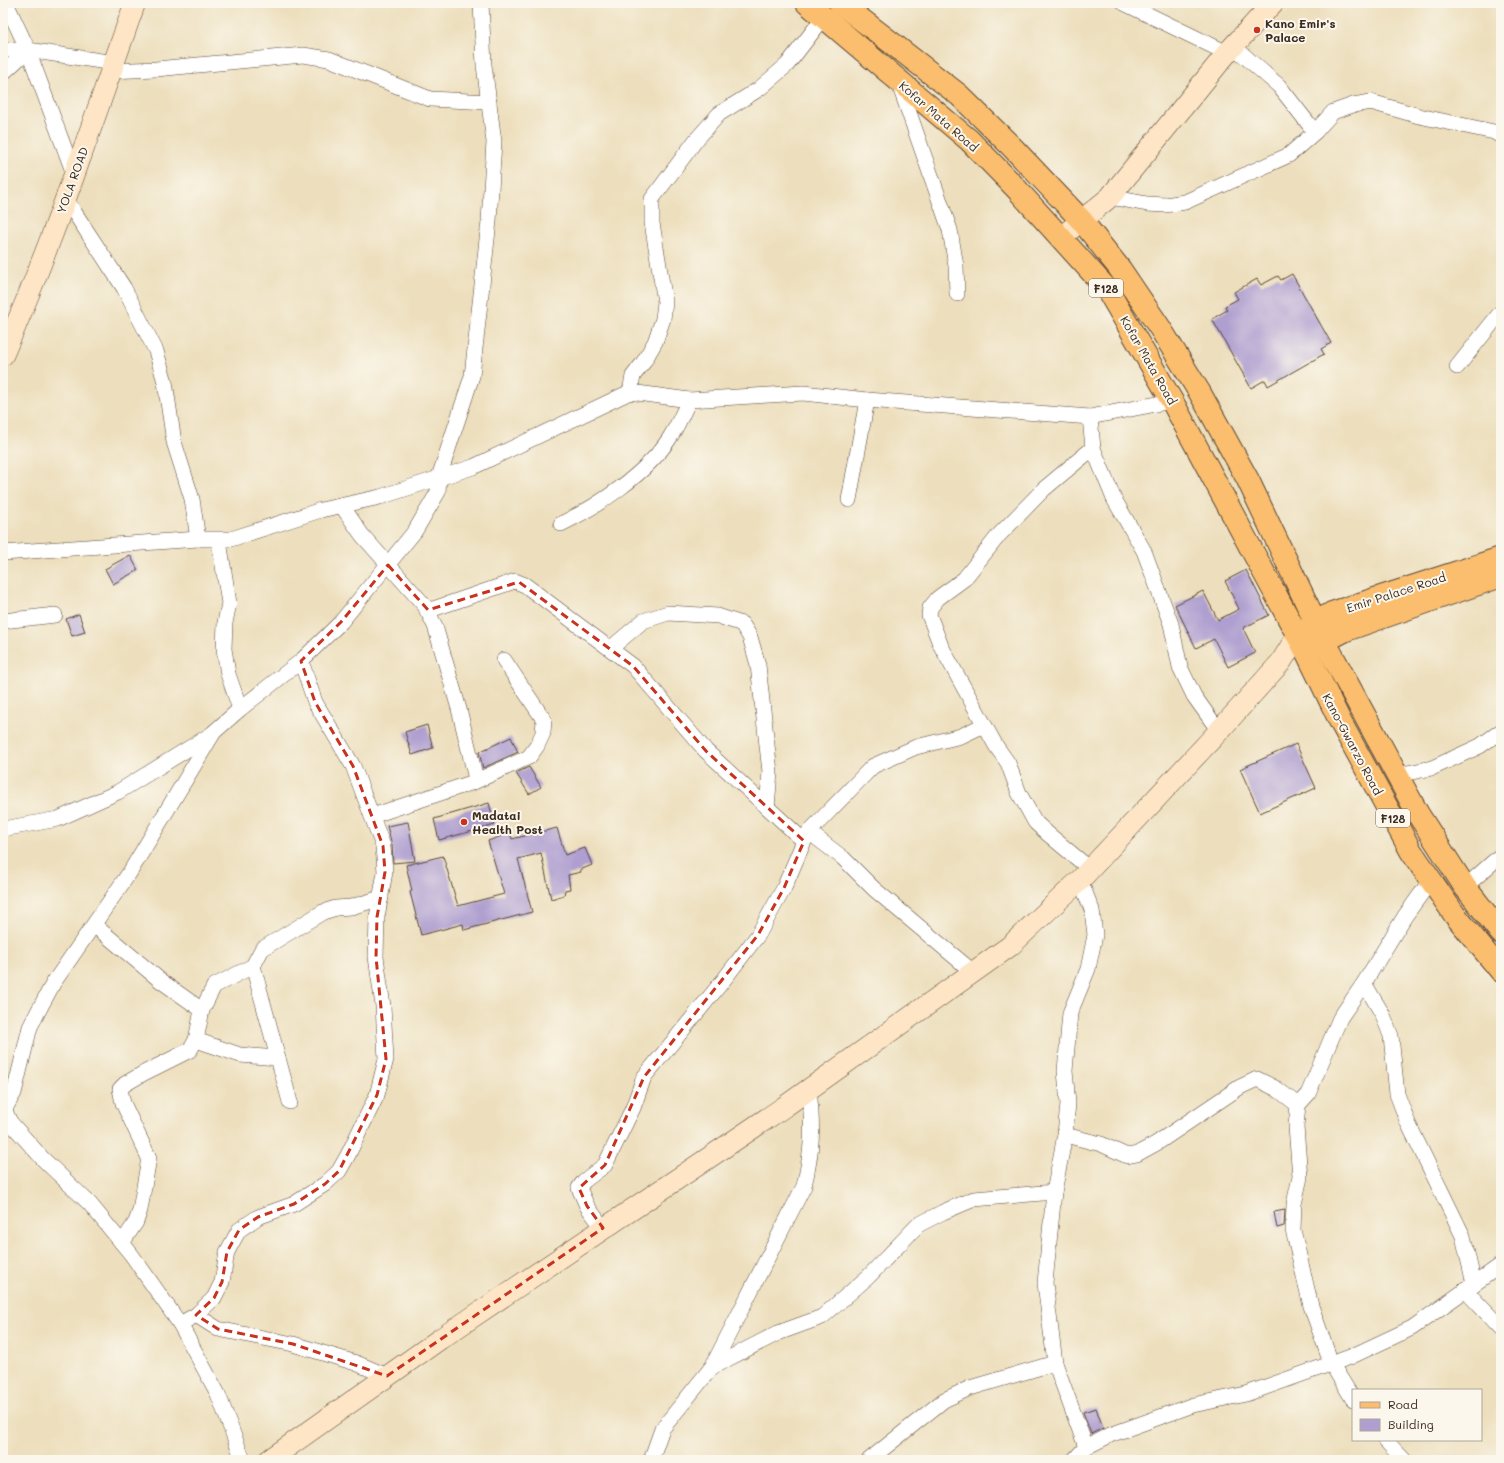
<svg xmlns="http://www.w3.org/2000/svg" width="1504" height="1463" viewBox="0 0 1504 1463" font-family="Mali,sans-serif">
	<rect width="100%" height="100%" fill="#fbf7ec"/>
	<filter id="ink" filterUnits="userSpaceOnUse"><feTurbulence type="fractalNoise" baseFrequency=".025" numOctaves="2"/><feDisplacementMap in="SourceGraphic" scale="8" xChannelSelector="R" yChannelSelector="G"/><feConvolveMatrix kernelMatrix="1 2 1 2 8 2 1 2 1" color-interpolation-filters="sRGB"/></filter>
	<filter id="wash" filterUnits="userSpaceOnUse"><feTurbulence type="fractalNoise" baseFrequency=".012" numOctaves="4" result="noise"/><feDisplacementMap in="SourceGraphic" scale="16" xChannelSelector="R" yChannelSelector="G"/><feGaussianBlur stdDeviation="0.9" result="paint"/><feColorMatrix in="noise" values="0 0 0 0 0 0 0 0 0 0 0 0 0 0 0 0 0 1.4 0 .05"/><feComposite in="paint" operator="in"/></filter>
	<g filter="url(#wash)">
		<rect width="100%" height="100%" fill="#eddfbd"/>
		<g id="blocks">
			<g fill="#af9fd0">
				<path d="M1292,274L1331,343L1321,349L1324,354L1268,386L1265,380L1251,388L1212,319L1227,310L1225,306L1238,299L1234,292L1257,279L1261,285L1278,276L1281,280Z"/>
				<path d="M130,555L138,570L113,584L105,569Z"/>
				<path d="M1246,570L1269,615L1243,628L1255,653L1228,667L1214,639L1196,648L1175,605L1203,591L1218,620L1239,609L1225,581Z"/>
				<path d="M79,614L85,632L72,636L66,619Z"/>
				<path d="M427,725L433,748L412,755L405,732Z"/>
				<path d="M511,737L518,752L483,768L479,752Z"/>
				<path d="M1296,744L1316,788L1260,813L1240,769Z"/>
				<path d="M529,767L541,787L529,794L516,773Z"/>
				<path d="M489,803L495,825L439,840L434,819Z"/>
				<path d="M408,822L415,861L393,863L392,845L387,826Z"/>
				<path d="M557,828L565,855L585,848L592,865L580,870L581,872L568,875L570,889L565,890L564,895L551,899L541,853L518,859L532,912L464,930L463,924L421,935L410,892L412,891L406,865L443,856L458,906L504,894L488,841L510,833L512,839Z"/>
				<path d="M1285,1210L1284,1226L1277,1228L1274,1212Z"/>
				<path d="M1096,1408L1103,1428L1091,1434L1083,1412Z"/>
			</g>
		</g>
	</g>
	<g filter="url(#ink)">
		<use href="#blocks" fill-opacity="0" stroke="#564536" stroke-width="1"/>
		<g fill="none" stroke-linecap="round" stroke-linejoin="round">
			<defs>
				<g id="street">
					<path d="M6,3L28,50L74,174"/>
					<path d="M1124,3L1227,53"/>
					<path d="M3,50H28L114,63"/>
					<path d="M111,71L156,69L303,55L329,59L430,99L489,102"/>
					<path d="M3,73L28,50"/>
					<path d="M898,81L950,230L956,266L957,294"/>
					<path d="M1315,132L1333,112L1353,105L1371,102L1419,116L1494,132L1501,136"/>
					<path d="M1110,197L1147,204L1165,205L1185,202L1289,155L1315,132L1279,86L1233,46"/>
					<path d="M65,198L124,288L156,351L165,382L174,442L192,499L198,539"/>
					<path d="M1457,367L1501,312"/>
					<path d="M630,392L633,376L643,363L655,342L663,319L665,302L652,223V199L696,140L719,114L759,89L787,65L824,17"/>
					<path d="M1090,417L1093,448L1114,499L1144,551L1171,624L1180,667L1194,696L1219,731"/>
					<path d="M849,500L867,400"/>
					<path d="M342,506L362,535L425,606L435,626L459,709L476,779"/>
					<path d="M561,524C598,506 646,474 669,439C677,427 683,413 689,400"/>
					<path d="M219,541L229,603L225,623L224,649L228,674L240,709"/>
					<path d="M3,553L198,539H231L321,510L380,497L473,467L630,392L689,400L803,393L867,400L1090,417L1172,401"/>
					<path d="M427,611L515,581L525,585L633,666L706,751L804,841"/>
					<path d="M3,621L55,615"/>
					<path d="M611,648L643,621L668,613L718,616L742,624L750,637L758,665L770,772L767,807"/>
					<path d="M1397,775L1432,768L1480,746L1501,731"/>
					<path d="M372,816L474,782L529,757L537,746L543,733L544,720L504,660"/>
					<path d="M3,829L58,819L118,792L212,734"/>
					<path d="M809,832L843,858L874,889L973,972"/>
					<path d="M1090,869L1048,834L1035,822L1019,793L1008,763L996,746L941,646L929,615L930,608L938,598L964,579L999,535L1044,489L1093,448"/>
					<path d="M1465,887L1501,855"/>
					<path d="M94,925L161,981L202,1010"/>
					<path d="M253,966L290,1102"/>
					<path d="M1364,983L1383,1015L1391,1036L1397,1094L1408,1123L1463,1236L1474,1284"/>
					<path d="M196,1040L240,1055L278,1058"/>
					<path d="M1065,1135L1101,1144L1127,1156L1137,1154L1157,1143L1240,1087L1257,1079L1277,1089L1298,1105"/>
					<path d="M603,1228L587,1206L579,1188L584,1181L605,1165L633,1108L644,1077L722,982L758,935L784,888L804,841L809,832L873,766L916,747L961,736L984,725"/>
					<path d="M122,1243L136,1222L140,1210L149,1158L123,1103L120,1089L125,1084L144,1073L190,1050L196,1040L202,1010L214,986L253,966L262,949L323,912L336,908L351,907L381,898"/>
					<path d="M1465,1290L1501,1328"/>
					<path d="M196,1315L218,1329L293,1344L356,1363L387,1376"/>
					<path d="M180,1324L196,1315L214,1298L222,1282L227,1252L239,1230L258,1217L294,1204L325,1184L339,1171L348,1155L377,1095L386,1059L383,1006L376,957L377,917L385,872L383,846L353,766L315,702L301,661"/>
					<path d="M712,1367L778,1333L822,1317L868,1277L918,1225L943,1212L974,1199L1054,1192"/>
					<path d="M1353,1399L1331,1363L1311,1306L1293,1230L1294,1204L1300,1177L1296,1127L1298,1105L1308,1094L1340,1018L1364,983L1405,916L1431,880"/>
					<path d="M1385,1440L1404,1460"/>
					<path d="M1086,1447L1110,1435L1193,1405L1246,1394L1350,1357L1412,1328L1501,1265"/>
					<path d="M243,1460L218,1394L180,1324L131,1254L90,1204L43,1159L10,1122L5,1111L7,1105L14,1093L30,1027L42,1004L54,982L130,872L214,732L240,709L301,661L341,622L415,531L438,492L439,477L472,376L489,221L494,142L484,65L481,3"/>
					<path d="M651,1460L662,1429L712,1367L804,1186C813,1148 813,1127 809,1089"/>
					<path d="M869,1460L944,1400L970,1388L1055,1363"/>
					<path d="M1074,1460L1086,1447L1055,1363L1045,1283L1054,1192L1065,1135L1068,1103L1065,1071L1070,1013L1088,969L1095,935L1092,910L1080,880"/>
				</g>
				<g id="secondary">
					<path d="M1060,238L1110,197L1227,53L1273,3"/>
					<path d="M3,355C54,240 93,121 135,3"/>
					<path d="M269,1460L440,1339L784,1107L1010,946L1080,880L1219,731L1281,662L1297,636"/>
				</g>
				<g id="primary">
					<path d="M807,3L969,140L1014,186L1107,289L1172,401L1306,651L1341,723L1411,851L1454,914L1501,971"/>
					<path d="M840,3L959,95L1013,148L1082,221L1120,269L1160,328L1200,393L1248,480L1325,642L1418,814L1465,887L1501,933"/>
					<path d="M1304,630L1332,613L1501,558"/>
					<path d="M1311,648L1346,630L1501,576"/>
				</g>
			</defs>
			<use href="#street" stroke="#564536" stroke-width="16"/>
			<use href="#secondary" stroke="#564536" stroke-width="22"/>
			<use href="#primary" stroke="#564536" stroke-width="24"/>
			<use href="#street" stroke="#fff" stroke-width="15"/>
			<use href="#secondary" stroke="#fde5c5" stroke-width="21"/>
			<use href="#primary" stroke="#fbbe6e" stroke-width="22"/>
		</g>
	</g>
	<path fill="none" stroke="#c8321e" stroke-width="3" stroke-dasharray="8 5" stroke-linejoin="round" d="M388,565L428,610L519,582L633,666L706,751L804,841L784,888L758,935L644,1077L605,1165L579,1188L587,1206L603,1228L387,1376L293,1344L218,1329L196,1315L214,1298L222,1282L227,1252L239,1230L258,1217L294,1204L325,1184L339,1171L377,1095L386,1059L376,957L377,917L385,872L383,846L353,766L315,702L301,661L341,622Z"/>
	<g fill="#c8321e" stroke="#fbf7ec" stroke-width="1.5">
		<circle cx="1257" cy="30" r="4"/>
		<circle cx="464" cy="822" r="4"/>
	</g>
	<g text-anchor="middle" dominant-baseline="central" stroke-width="4" stroke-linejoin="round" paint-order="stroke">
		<g fill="#fbf7ec" stroke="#75685c" stroke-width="1">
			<rect x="1089" y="279" width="34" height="18" rx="3"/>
			<rect x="1376" y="809" width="34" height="18" rx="3"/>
		</g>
		<g font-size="11" font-weight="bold" fill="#3b2a1e">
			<text x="1106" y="288">F128</text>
			<text x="1393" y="818">F128</text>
		</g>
		<g font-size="12" font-weight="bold" fill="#3b2a1e" stroke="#fbf7ec" text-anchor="start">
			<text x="1265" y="23">Kano Emir's<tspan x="1265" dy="14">Palace</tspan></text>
			<text x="472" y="815">Madatai<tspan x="472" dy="14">Health Post</tspan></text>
		</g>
		<g font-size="12" fill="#3b2a1e" stroke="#fbf7ec">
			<text transform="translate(939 116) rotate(41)">Kofar Mata Road</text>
			<text transform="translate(72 180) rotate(-70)">YOLA ROAD</text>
			<text transform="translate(1149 360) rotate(60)">Kofar Mata Road</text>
			<text transform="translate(1396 592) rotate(-18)">Emir Palace Road</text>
			<text transform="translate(1353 744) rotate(62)">Kano-Gwarzo Road</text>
		</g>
	</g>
	<rect width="1504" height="1463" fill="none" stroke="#fbf7ec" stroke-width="16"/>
	<rect x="1352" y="1389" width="130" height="52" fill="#fbf7ec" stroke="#aea59a"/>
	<rect x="1360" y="1402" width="20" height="6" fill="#fbbe6e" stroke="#aea59a"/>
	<text x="1388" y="1409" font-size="12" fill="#3b2a1e">Road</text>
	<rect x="1360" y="1419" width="20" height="12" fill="#af9fd0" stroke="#aea59a"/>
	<text x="1388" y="1429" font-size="12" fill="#3b2a1e">Building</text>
</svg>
